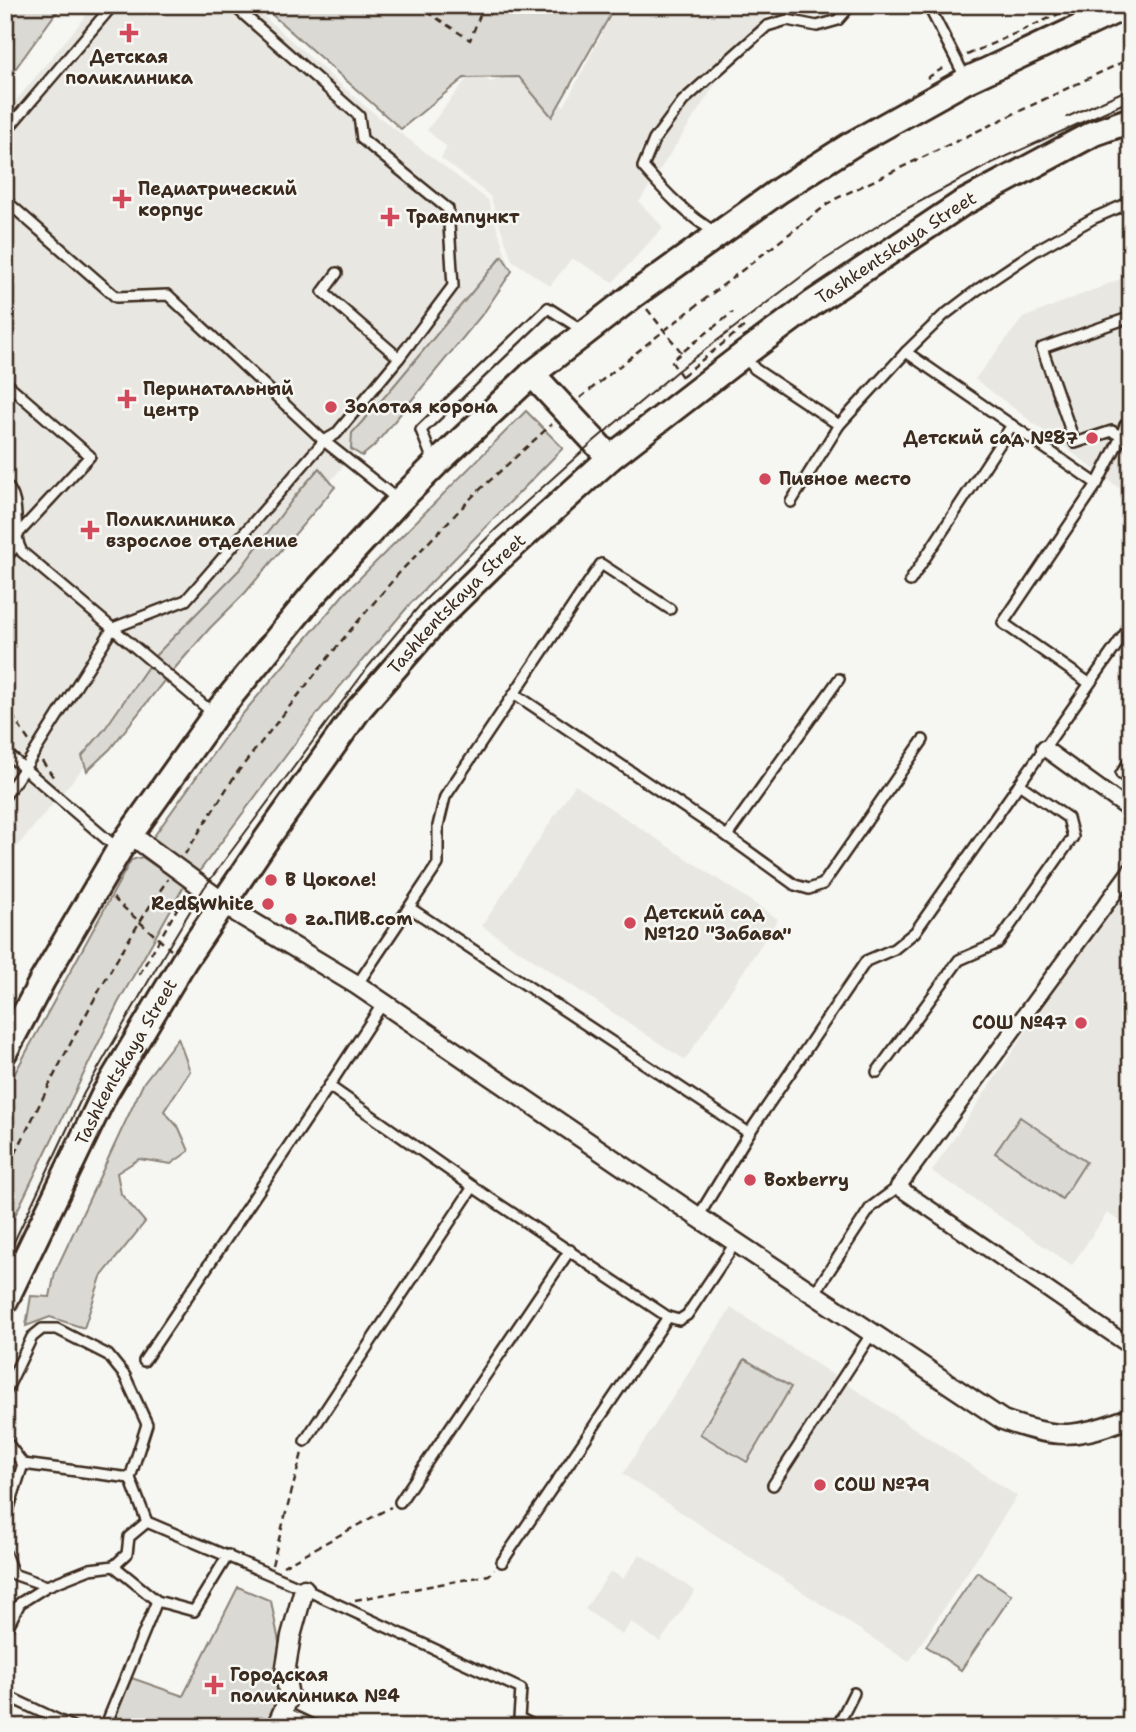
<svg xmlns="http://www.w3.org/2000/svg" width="1136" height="1732" viewBox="0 0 1136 1732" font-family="'Shantell Sans',sans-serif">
	<rect width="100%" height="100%" fill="#f6f6f2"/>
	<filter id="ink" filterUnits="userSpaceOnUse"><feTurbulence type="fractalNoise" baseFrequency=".0143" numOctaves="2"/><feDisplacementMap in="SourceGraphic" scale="14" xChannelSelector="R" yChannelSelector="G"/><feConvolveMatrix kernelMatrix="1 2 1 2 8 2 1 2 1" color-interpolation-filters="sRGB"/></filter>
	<g filter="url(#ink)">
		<g fill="#e8e7e2">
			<path d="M95,5H251L366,107L488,200L511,271L67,787L5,861V114Z"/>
			<path d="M617,5H776L736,52L639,202L663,227L613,282L572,258L550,286L512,260L490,196L441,158L447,147L427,130L472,72L491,82L507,73L564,106Z"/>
			<path d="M1131,275V497L975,379L1023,318Z"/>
			<path d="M575,785L778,919L685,1060L482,926Z"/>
			<path d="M1131,876V1228L1107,1213L1072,1265L932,1171Z"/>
			<path d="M731,1308L1017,1496L909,1662L623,1474Z"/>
			<path d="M640,1554L695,1591L660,1642L631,1622L622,1635L585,1609L611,1571L623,1579Z"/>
		</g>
		<g fill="#dad9d3" stroke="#8a8278" stroke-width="2">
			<path d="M5,5H64L55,14L5,83Z"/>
			<path d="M261,5H616L552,117L519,77L464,78L401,129Z"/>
			<path d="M502,256L512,271L485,311L374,446L362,456L351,449L352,433L387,394Z"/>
			<path d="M526,411L563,448L411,603L320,710L198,873L152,839L235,723L343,595Z"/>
			<path d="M319,468L335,487L245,593L210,628L168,676L110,749L87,771L82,756L104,730L156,655L241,568L296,495Z"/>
			<path d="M142,857L184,886L118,1003L5,1236V1094L16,1071L131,860Z"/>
			<path d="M178,1038L190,1071L164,1111L179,1128L189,1151L171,1164L139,1159L117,1173L121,1194L145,1222L101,1277L84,1328L50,1317L26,1326L31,1296L50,1297L55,1272L144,1082Z"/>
			<path d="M1020,1117L1086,1162L1062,1199L995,1153Z"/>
			<path d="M745,1359L791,1387L747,1462L700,1434Z"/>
			<path d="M977,1572L1012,1595L961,1670L926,1646Z"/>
			<path d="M238,1587L271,1601L285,1673L275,1727H105L126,1676L183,1696Z"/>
		</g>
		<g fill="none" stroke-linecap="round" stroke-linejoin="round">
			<defs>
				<g id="service">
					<path d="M928,5L966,79"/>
					<path d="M5,132L113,5"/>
					<path d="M5,200L116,297L168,295L324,441L397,499"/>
					<path d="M717,233C688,217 665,192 643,167L654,140L683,101L767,26L787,20L817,26L838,20L851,5"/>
					<path d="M337,273L323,292L399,358"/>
					<path d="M1131,317L1042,348L1075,443L1112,431L1131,443"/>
					<path d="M906,352L1097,484L1003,623L1089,683"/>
					<path d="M744,356L755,369L839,425"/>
					<path d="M5,382L90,456L17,535"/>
					<path d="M436,461L430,453L421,430L548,308L576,326L583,333"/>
					<path d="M5,484C24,503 10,532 22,552L214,714"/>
					<path d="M1097,484L1121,437L1125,425L1131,423"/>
					<path d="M791,502L839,425L906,352L943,316L977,290L1035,251L1094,218L1131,202"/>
					<path d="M5,558L18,544"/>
					<path d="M910,581L1012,425"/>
					<path d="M515,694L727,836L795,885L809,889L823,884L923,740"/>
					<path d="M5,752L118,849"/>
					<path d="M1131,759L1121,774L1131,781"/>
					<path d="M5,796L24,769L113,628L186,600L324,441L336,434L399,358L453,286L448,209L362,139L359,116L233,5"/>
					<path d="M727,836L839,679"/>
					<path d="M410,908L749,1133"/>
					<path d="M357,985L438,864V826L445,797L601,564L670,609"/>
					<path d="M877,1072L959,960L998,943L1073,837L1068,818L1019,784"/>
					<path d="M329,1086L473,1187L668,1317L679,1320L687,1315L736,1242"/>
					<path d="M698,1217L749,1133L866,961L894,949L915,932L1131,625"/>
					<path d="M814,1294L871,1207L898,1187"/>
					<path d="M144,1361L329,1086L383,1003"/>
					<path d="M5,1393L32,1337L42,1329H57L108,1355L125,1376L147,1424L130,1478"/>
					<path d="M5,1440L23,1464L130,1478L147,1522L304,1589L521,1689L519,1718L537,1727"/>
					<path d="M305,1441L473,1187"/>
					<path d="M773,1485L872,1333"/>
					<path d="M400,1502L570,1250"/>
					<path d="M5,1520L23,1464"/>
					<path d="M147,1522L129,1537L127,1554L114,1566L157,1601L194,1611L228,1555"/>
					<path d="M5,1553L13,1574L47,1586"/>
					<path d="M502,1562L668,1317"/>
					<path d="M5,1632L20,1603L47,1586L90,1569L114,1566"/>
					<path d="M5,1695L73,1727"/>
					<path d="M283,1711L317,1727"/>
					<path d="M5,1723L15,1727"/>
					<path d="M105,1727L157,1601"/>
					<path d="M837,1727L854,1693"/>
					<path d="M1124,1727L1131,1716"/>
				</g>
				<g id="pedestrian">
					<path d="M1044,748L1131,811"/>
					<path d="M1131,870L898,1187L1131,1347"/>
				</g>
				<g id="minor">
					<path d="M130,834L239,914L357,985L698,1217L1003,1420C1057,1440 1078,1438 1131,1417"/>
					<path d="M276,1727L289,1697L285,1673L291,1636L304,1589"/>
				</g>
				<g id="secondary">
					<path d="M532,374L610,458"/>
					<path d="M5,1051L42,981L119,850L215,715L312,596L399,501L437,463L532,374L635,294L780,190L854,143L967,80L1128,5"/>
					<path id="s1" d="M5,1301L105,1093L184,961L266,840L359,709L437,619L492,565L610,458L743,355L813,303L961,204L1094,133L1131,120"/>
				</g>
			</defs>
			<use href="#service" stroke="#3b2a1e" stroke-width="14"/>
			<use href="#pedestrian" stroke="#3b2a1e" stroke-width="19"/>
			<use href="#minor" stroke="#3b2a1e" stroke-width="23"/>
			<use href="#secondary" stroke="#3b2a1e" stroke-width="30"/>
			<g stroke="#3b2a1e" stroke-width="2.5" stroke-dasharray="7 5" stroke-linecap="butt">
				<path d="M417,5L470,40L484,5"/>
				<path d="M967,55L1063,12"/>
				<path d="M927,78L945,67"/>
				<path d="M647,309L682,353"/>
				<path d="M682,376L745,326"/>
				<path d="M682,377L671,361L733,312"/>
				<path d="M580,398L647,344L833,200L1131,58"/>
				<path d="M5,705L29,741"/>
				<path d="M42,761L54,778"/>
				<path d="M185,854L236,774L343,639L400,572L474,495L552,424"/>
				<path d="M113,898L171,950"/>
				<path d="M139,975L178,907"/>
				<path d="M5,1175C54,1074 104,972 168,879"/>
				<path d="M272,1565L302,1453"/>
				<path d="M283,1566L391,1507"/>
				<path d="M355,1600L489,1575L494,1569"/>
			</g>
			<use href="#service" stroke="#f6f6f2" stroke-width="9"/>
			<use href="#pedestrian" stroke="#f6f6f2" stroke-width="14"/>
			<use href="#minor" stroke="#f6f6f2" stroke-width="18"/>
			<use href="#secondary" stroke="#f6f6f2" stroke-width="24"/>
			<g stroke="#3b2a1e" stroke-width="2">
				<path d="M1067,117L1131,88"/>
				<path d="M5,1261L84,1093L163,956L204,888L368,667L421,604L496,529L594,441L677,371L818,264L893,216L992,163L1131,100"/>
			</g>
		</g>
	</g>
	<g fill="#d1495b" stroke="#f6f6f2" stroke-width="2.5">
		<path d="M125.5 22.5h7v7h7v7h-7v7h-7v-7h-7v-7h7z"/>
		<path d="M118.5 188.5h7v7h7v7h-7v7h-7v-7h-7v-7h7z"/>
		<path d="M386.5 206.5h7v7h7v7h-7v7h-7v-7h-7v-7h7z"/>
		<path d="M123.5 388.5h7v7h7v7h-7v7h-7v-7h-7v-7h7z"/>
		<circle cx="331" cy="407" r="7"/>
		<circle cx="1092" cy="438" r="7"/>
		<circle cx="765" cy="479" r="7"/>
		<path d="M86.5 519.5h7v7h7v7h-7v7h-7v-7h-7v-7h7z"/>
		<circle cx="271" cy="880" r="7"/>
		<circle cx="268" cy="904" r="7"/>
		<circle cx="291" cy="919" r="7"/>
		<circle cx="630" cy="923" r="7"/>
		<circle cx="1081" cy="1023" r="7"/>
		<circle cx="750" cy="1180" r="7"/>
		<circle cx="820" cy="1485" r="7"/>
		<path d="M210.5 1674.5h7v7h7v7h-7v7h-7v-7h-7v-7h7z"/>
	</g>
	<g text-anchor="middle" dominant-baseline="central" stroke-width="5" stroke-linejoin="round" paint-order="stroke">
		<g font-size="18" font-weight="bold" fill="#3b2a1e" stroke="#f6f6f2" text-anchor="start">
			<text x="129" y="57" text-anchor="middle">Детская<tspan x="129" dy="21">поликлиника</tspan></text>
			<text x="138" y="189">Педиатрический<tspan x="138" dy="21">корпус</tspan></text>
			<text x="406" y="217">Травмпункт</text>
			<text x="143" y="389">Перинатальный<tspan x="143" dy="21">центр</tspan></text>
			<text x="345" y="407">Золотая корона</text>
			<text x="1078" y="438" text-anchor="end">Детский сад №87</text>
			<text x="779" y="479">Пивное место</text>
			<text x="106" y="520">Поликлиника<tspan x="106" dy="21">взрослое отделение</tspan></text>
			<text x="285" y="880">В Цоколе!</text>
			<text x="254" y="904" text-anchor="end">Red&amp;White</text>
			<text x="644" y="913">Детский сад<tspan x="644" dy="21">№120 "Забава"</tspan></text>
			<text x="305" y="919">za.ПИВ.com</text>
			<text x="1067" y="1023" text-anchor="end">СОШ №47</text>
			<text x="764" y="1180">Boxberry</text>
			<text x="834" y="1485">СОШ №79</text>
			<text x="230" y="1675">Городская<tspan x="230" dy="21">поликлиника №4</tspan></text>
		</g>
		<g font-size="18" fill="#3b2a1e" stroke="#f6f6f2">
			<text stroke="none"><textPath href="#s1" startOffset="1402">Tashkentskaya Street</textPath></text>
			<text stroke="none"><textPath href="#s1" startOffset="835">Tashkentskaya Street</textPath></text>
			<text stroke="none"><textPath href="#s1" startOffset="268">Tashkentskaya Street</textPath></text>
		</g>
	</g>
	<rect width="1136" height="1732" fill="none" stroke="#f6f6f2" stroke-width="28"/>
	<rect x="14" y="14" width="1108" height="1704" fill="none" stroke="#3b2a1e" stroke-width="2.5" filter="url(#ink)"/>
</svg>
